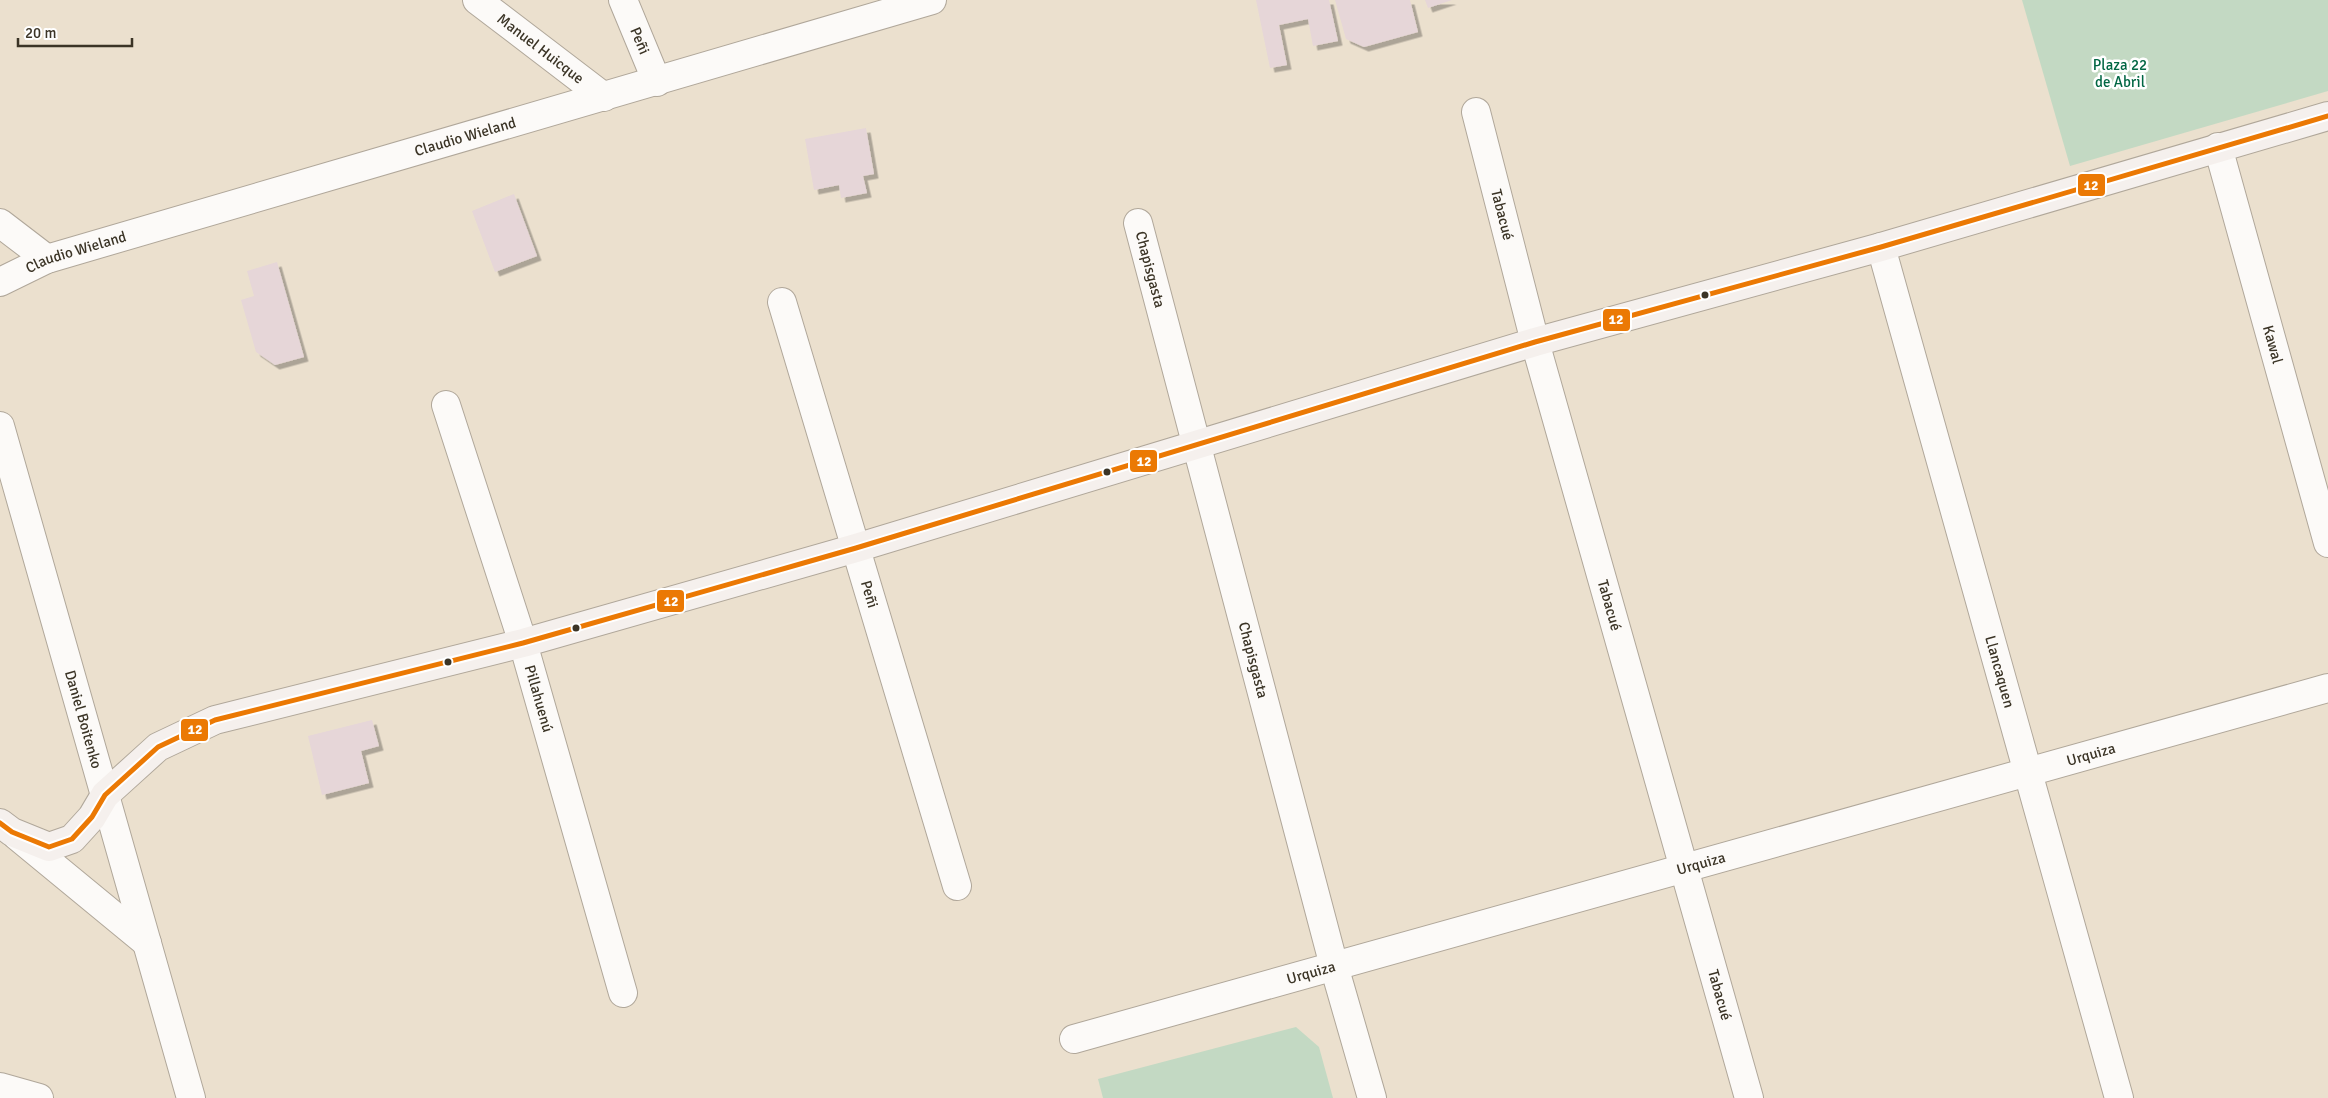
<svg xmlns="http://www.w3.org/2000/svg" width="2328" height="1098" viewBox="0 0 2328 1098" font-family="Signika,sans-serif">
	<defs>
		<filter id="shadow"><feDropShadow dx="4.5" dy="4.5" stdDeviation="0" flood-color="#0004"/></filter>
	</defs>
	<rect width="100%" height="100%" fill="#ebe0ce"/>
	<g fill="#c3d9c3">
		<path d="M2022,0H2328V91L2070,166Z"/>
		<path d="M1296,1027L1319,1047L1333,1098H1103L1098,1079Z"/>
	</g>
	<g fill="#e6d6d8" filter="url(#shadow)">
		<path d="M1256,0H1329L1338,41L1313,46L1308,19L1279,25L1287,65L1270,68Z"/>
		<path d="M1335,0H1410L1418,32L1364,47L1346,39Z"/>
		<path d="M1425,0H1452L1428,8Z"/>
		<path d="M866,128L874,174L863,176L867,193L841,198L839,185L814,190L805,139Z"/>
		<path d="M514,194L537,256L495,272L472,211Z"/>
		<path d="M277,262L304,357L275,365L256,352L241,300L254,296L247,271Z"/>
		<path d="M372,720L379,746L361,751L369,783L322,795L308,736Z"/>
	</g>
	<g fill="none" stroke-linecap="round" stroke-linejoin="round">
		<defs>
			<g id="street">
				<path id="s1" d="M477,0L604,97"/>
				<path id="s2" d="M623,0L657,82"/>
				<path id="s3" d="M1476,112L1535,342L1749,1098"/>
				<path id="s4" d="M2218,147L2328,543"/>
				<path d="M0,223L47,259"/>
				<path id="s5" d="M1138,223L1334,966L1372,1098"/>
				<path id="s6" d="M1881,247L2119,1098"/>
				<path id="s7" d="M0,282L47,259L932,0"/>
				<path id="s8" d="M782,302L957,886"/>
				<path id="s9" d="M446,405L523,643L623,993"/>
				<path id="s10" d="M0,426L191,1098"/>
				<path d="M17,836L147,943"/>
				<path id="s11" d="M1074,1039L2328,688"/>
				<path d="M0,1087L39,1098"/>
			</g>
			<path id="secondary" d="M0,823L12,832L49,847L72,839L92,817L105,795L158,747L215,720L523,643L856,548L1535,342L1881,247L2328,116"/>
		</defs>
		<use href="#street" stroke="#b0a79a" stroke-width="30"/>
		<use href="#secondary" stroke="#b0a79a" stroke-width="30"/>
		<use href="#street" stroke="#fcfaf8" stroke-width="28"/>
		<use href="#secondary" stroke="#f5f0ed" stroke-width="28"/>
		<defs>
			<path id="bus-1" d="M0,823L12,832L49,847L72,839L92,817L105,795L158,747L215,720L523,643L856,548L1535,342L1881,247L2328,116"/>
		</defs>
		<use href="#bus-1" stroke="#fff" stroke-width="9"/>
		<use href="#bus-1" stroke="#eb7904" stroke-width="5"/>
	</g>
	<g fill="#3b3426" stroke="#fff" stroke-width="2">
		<circle cx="1705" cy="295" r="4.5"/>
		<circle cx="1107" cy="472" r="4.5"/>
		<circle cx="576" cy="628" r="4.5"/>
		<circle cx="448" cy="662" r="4.5"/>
	</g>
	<g text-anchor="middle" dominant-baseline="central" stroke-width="5" stroke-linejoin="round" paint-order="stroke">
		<g font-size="15" fill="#3b3426" stroke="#fff">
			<text stroke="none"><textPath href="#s2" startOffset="44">Peñi</textPath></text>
			<text stroke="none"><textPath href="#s1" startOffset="80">Manuel Huicque</textPath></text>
			<text stroke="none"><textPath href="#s7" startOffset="488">Claudio Wieland</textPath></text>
			<text stroke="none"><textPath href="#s3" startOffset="106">Tabacué</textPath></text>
			<text stroke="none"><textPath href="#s7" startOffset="82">Claudio Wieland</textPath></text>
			<text stroke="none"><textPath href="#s5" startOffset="48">Chapisgasta</textPath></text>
			<text stroke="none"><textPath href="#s4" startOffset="205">Kawal</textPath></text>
			<text stroke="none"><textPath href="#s8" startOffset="305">Peñi</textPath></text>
			<text stroke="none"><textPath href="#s3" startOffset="511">Tabacué</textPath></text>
			<text stroke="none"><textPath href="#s5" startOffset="452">Chapisgasta</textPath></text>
			<text stroke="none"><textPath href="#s6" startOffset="441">Llancaquen</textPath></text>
			<text stroke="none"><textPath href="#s9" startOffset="308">Pillahuenú</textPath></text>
			<text stroke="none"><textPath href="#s10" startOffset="305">Daniel Boitenko</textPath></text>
			<text stroke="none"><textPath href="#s11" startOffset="1056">Urquiza</textPath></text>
			<text stroke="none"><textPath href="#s11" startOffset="651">Urquiza</textPath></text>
			<text stroke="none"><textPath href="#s11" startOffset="246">Urquiza</textPath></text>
			<text stroke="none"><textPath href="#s3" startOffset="916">Tabacué</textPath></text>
		</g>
		<g font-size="15" fill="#006643" stroke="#fff">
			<text x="2120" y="65">Plaza 22<tspan x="2120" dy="17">de Abril</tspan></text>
		</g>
	</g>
	<g stroke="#fff" stroke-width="2">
		<rect x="2077" y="173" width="29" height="24" rx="5" fill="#eb7904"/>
		<rect x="1602" y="308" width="29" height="24" rx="5" fill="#eb7904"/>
		<rect x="1129" y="449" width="29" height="24" rx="5" fill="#eb7904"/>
		<rect x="656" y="589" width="29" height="24" rx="5" fill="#eb7904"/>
		<rect x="180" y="718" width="29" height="24" rx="5" fill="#eb7904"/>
	</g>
	<g font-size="14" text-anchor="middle" font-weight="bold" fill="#fff">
		<text x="2091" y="190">12</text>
		<text x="1616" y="324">12</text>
		<text x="1144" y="466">12</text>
		<text x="671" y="606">12</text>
		<text x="195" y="734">12</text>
	</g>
	<path d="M18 38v8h114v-8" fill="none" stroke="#3b3426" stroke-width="2.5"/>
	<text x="25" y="38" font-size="15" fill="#3b3426" stroke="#ffffff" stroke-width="4" paint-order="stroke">20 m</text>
</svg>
